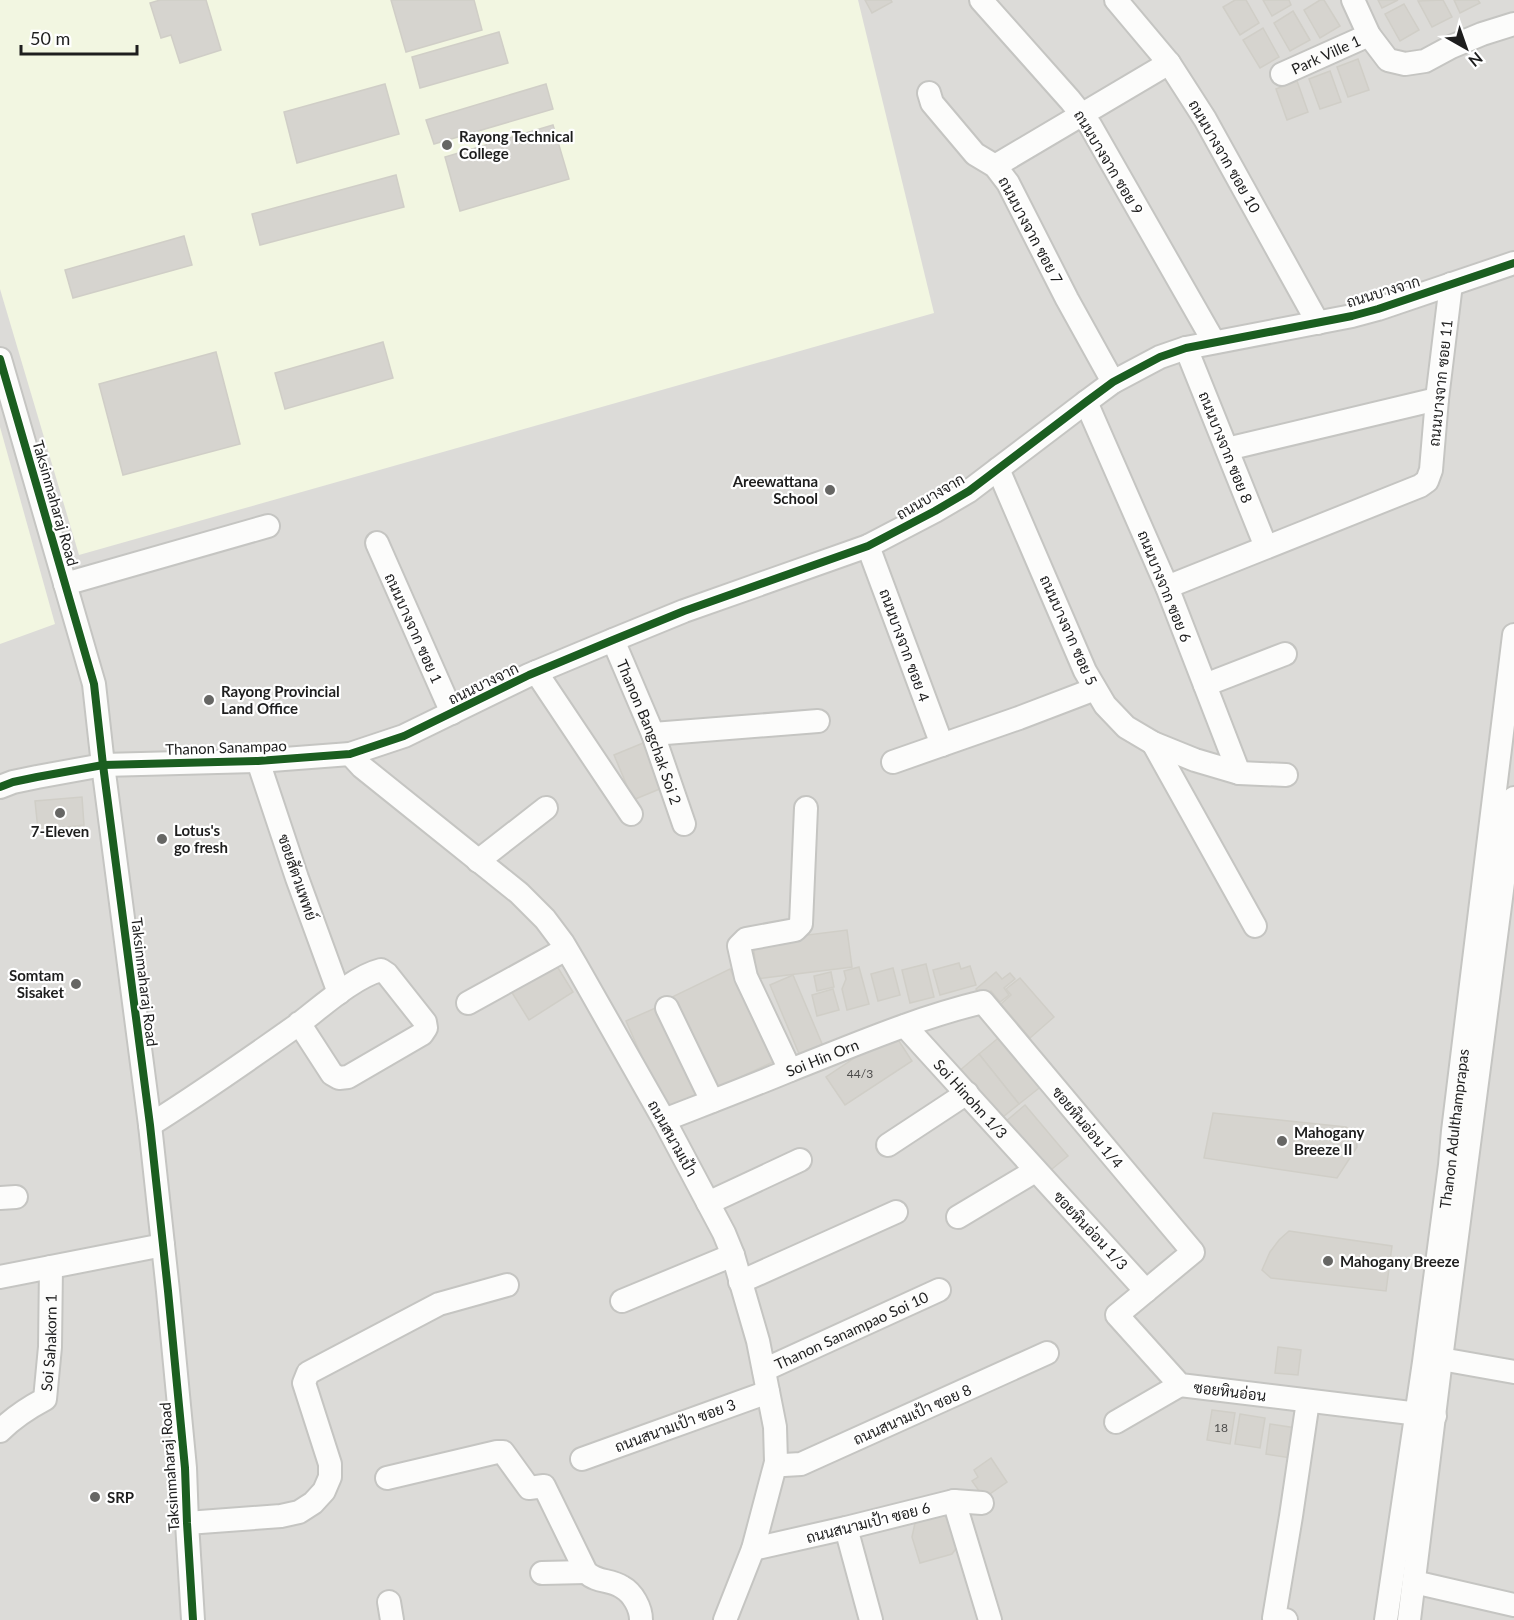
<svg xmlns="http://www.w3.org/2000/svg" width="1514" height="1620" viewBox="0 0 1514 1620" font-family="Lato,Sarabun,sans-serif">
	<rect width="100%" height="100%" fill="#edece6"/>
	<rect fill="#dcdbd8" x="0" y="0" width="1514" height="1620"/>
	<g fill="#f2f6e1">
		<path d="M0,0H858L934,313L79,555L0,289Z"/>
		<path d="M0,427L55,624L0,644Z"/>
	</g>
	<g fill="#d6d4cf" stroke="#d0cec7" stroke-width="1.5">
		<path d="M160,0H206L221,50L180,63L171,35L161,38L150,3Z"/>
		<path d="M391,0H474L482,30L406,52Z"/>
		<path d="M865,0H891L892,2L872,13Z"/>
		<path d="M1235,0H1246L1259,23L1240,35L1223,7Z"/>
		<path d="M1263,0H1289L1291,5L1272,16Z"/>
		<path d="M1320,0H1324L1340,26L1320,38L1304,10Z"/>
		<path d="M1378,0H1398L1382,8Z"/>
		<path d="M1443,0L1452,17L1432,27L1418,1Z"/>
		<path d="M1454,0H1478L1480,3L1460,13Z"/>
		<path d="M1404,4L1419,30L1400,41L1385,14Z"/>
		<path d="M1293,11L1310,40L1290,51L1274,23Z"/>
		<path d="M1263,28L1279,57L1260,68L1243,40Z"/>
		<path d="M499,32L508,63L420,88L412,57Z"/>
		<path d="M1358,59L1369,90L1348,97L1337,67Z"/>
		<path d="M1330,71L1341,102L1320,109L1309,79Z"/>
		<path d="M1297,81L1308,112L1287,120L1276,89Z"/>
		<path d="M385,84L399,134L297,163L284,112Z"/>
		<path d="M546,84L553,109L434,144L426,120Z"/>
		<path d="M553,125L569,179L460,211L445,157Z"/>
		<path d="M396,175L404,207L260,245L252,214Z"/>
		<path d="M184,236L192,265L73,298L65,270Z"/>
		<path d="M383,342L393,378L285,409L275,373Z"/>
		<path d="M216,352L240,444L123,475L99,384Z"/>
		<path d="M643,743L662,788L633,800L614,755Z"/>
		<path d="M82,797L84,825L38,830L35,801Z"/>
		<path d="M847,930L852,967L757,979L753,942Z"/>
		<path d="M555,963L573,992L529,1020L511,991Z"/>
		<path d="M959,963L961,969L970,966L976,985L940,995L933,970Z"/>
		<path d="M926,964L934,997L910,1003L902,970Z"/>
		<path d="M859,967L869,1004L847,1010L842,989L846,979L844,971Z"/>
		<path d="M893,968L900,995L878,1001L871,974Z"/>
		<path d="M730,969L773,1062L713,1090L670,998Z"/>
		<path d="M831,972L834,987L817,991L814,976Z"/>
		<path d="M996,972L1002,979L1010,973L1015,979L1004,988L1009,995L1000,1002L991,991L983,997L976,989Z"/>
		<path d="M793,975L823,1046L800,1056L770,985Z"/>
		<path d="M1020,978L1054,1017L1030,1038L1001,1004L1011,995L1006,989Z"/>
		<path d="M833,989L839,1010L817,1016L812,995Z"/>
		<path d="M660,1006L699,1094L665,1109L626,1021Z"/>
		<path d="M889,1035L897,1038L912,1061L845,1105L826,1077Z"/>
		<path d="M1002,1035L1043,1085L1019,1104L979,1054Z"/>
		<path d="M979,1054L1019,1104L998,1121L958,1072Z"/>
		<path d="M1025,1105L1068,1156L1047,1173L1005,1122Z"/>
		<path d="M1213,1113L1346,1127L1356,1136L1357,1147L1337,1178L1204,1158Z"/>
		<path d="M1289,1231L1392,1246L1386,1291L1271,1278L1262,1270L1270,1252L1279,1240Z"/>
		<path d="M1278,1347L1301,1350L1298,1375L1275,1373Z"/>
		<path d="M1212,1410L1235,1413L1230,1444L1207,1440Z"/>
		<path d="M1240,1414L1265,1418L1260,1448L1235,1444Z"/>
		<path d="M1270,1424L1296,1428L1291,1458L1266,1454Z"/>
		<path d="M991,1458L1007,1482L984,1498L972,1481L978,1477L974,1470Z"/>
		<path d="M942,1514L950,1520L958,1546L952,1554L920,1563L912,1537L915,1523Z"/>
	</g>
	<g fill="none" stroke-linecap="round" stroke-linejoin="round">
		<defs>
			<g id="minor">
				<path d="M981,0L1070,100L1090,125L1214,342"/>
				<path d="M1116,0L1169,63L1205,119L1318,323"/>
				<path d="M1353,0L1369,35L1388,60L1405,64L1425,61L1451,47L1482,34L1514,24"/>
				<path id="s1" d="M1282,74L1369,35"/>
				<path d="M929,93L932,103L975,154L995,166L1008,183L1067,299L1113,382"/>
				<path d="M995,166L1169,63"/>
				<path d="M1186,348L1266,547"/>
				<path d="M0,359L94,684L103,765L150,1125L168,1291L185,1468L187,1523L193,1620"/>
				<path d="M1086,402L1167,587L1239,773"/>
				<path d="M1227,449L1437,399"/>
				<path d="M998,469L1085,671L1105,705L1126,727L1153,743L1195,760L1239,773L1286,775"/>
				<path d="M377,543L452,713"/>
				<path d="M868,546L942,745"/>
				<path d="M65,584L268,526"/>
				<path d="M1167,587L1420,486L1427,481L1431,470L1437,399L1451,284"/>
				<path id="s2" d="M613,640L653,734L684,824"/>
				<path d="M536,672L631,814"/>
				<path d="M1205,685L1285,654"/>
				<path d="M653,734L818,721"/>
				<path d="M1153,743L1255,926"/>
				<path d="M350,754L362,767L519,893L545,919L563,943L576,965L664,1120L724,1233L733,1255L758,1341L775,1427L776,1462L753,1549L725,1620"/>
				<path d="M258,761L297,878L339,993"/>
				<path d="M893,762L1019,718L1095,689"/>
				<path d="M0,787L13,782L37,777L103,765L258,761L350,754L404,736L529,675L613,640L684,611L868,546L935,511L969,491L1086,402L1113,382L1160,357L1186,348L1352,316L1378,309L1514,263"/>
				<path d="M478,861L546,808"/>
				<path d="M468,1003L566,949"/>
				<path d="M667,1008L712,1101"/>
				<path id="s3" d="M905,1026L1146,1291"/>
				<path d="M790,1070L746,977L739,946L746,939L795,930L801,924L806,808"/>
				<path id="s4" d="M664,1120C705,1104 747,1088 788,1071C852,1046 916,1018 983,1002L1193,1252L1117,1315L1180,1385L1435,1416"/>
				<path d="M150,1125C199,1094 248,1060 296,1026C319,1009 353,977 381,970L387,974L425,1022L426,1028L422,1034L348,1077L339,1078L332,1074L299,1023"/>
				<path d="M888,1145L967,1093"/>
				<path d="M0,1198L16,1197"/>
				<path d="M708,1203L800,1160"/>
				<path d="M958,1217L1035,1171"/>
				<path d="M0,1277L163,1245"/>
				<path d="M740,1282L896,1212"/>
				<path d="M622,1301L733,1255"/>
				<path d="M1441,1359L1514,1372"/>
				<path id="s5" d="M764,1370L939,1290"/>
				<path d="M1116,1422L1180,1385"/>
				<path id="s6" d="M0,1431C14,1417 28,1408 45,1399L50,1347L51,1267"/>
				<path d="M582,1459L768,1392"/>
				<path d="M776,1462L784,1465L801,1464L1047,1353"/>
				<path d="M387,1478L497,1452H503L529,1488L544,1486L586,1572C597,1583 610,1579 622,1587C633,1593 641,1608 641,1620"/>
				<path d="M954,1501L990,1620"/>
				<path d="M187,1523L281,1516L299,1512L313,1503L324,1491L330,1477V1464L304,1383L308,1373L439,1304L507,1285"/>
				<path d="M846,1528L871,1620"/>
				<path d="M753,1549L846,1528L954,1501L982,1503"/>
				<path d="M542,1573L586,1572"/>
				<path d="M1414,1582L1514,1605"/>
				<path d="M389,1602L392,1620"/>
				<path d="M1286,1620L1274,1618L1291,1516L1308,1401"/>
				<path id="s7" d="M1386,1620L1424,1362L1450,1165L1453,1131L1514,635"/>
				<path d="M1409,1620L1441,1359L1514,798"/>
			</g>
		</defs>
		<use href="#minor" stroke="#c5c5c2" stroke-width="26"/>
		<use href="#minor" stroke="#fcfcfb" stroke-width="22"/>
		<defs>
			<g id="cycleway">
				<path d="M0,359L94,684L103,765L150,1125L168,1291L185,1468L187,1523L193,1620"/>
				<path d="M0,787L13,782L37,777L103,765L258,761L350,754L404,736L529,675L613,640L684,611L868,546L935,511L969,491L1086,402L1113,382L1160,357L1186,348L1352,316L1378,309L1514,263"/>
			</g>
		</defs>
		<use href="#cycleway" stroke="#fff" stroke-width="11"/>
		<use href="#cycleway" stroke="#1b5e20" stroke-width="8"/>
	</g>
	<g fill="#666664" stroke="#fff" stroke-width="2">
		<circle cx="447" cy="145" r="6"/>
		<circle cx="830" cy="490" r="6"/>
		<circle cx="209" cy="700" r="6"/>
		<circle cx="60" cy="813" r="6"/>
		<circle cx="162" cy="839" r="6"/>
		<circle cx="76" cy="984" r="6"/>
		<circle cx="1282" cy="1141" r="6"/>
		<circle cx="1328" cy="1261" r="6"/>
		<circle cx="95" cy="1497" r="6"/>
	</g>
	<g text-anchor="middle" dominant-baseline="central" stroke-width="4.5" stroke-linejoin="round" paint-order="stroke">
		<g font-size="12" fill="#4d4c4b">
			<text x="860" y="1073">44/3</text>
			<text x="1221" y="1427">18</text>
		</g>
		<g font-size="15" fill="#1e1e1e" stroke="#fff">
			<text stroke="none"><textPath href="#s1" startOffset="48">Park Ville 1</textPath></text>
			<text transform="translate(1225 156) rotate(60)">ถนนบางจาก ซอย 10</text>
			<text transform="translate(1109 162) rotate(59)">ถนนบางจาก ซอย 9</text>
			<text transform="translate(1031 230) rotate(62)">ถนนบางจาก ซอย 7</text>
			<text transform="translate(1383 291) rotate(-17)">ถนนบางจาก</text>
			<text transform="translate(1440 383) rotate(-84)">ถนนบางจาก ซอย 11</text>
			<text transform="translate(1226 447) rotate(68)">ถนนบางจาก ซอย 8</text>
			<text transform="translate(930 496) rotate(-30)">ถนนบางจาก</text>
			<text transform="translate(56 503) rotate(74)">Taksinmaharaj Road</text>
			<text transform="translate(1165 586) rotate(68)">ถนนบางจาก ซอย 6</text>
			<text transform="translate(414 628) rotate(66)">ถนนบางจาก ซอย 1</text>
			<text transform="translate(1069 630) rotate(66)">ถนนบางจาก ซอย 5</text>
			<text transform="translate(905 645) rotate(70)">ถนนบางจาก ซอย 4</text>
			<text transform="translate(483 683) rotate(-26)">ถนนบางจาก</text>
			<text stroke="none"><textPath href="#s2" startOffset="99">Thanon Bangchak Soi 2</textPath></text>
			<text transform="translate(226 747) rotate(-2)">Thanon Sanampao</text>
			<text transform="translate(298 877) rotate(71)">ซอยสัตวแพทย์</text>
			<text transform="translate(145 982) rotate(83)">Taksinmaharaj Road</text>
			<text stroke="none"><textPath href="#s4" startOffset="170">Soi Hin Orn</textPath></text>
			<text stroke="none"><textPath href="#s3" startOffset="98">Soi Hinohn 1/3</textPath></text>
			<text transform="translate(1088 1127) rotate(50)">ซอยหินอ่อน 1/4</text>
			<text stroke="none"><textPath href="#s7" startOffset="496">Thanon Adulthamprapas</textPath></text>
			<text transform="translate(673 1138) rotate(61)">ถนนสนามเป้า</text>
			<text transform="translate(1091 1230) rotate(47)">ซอยหินอ่อน 1/3</text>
			<text stroke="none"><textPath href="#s5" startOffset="96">Thanon Sanampao Soi 10</textPath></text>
			<text stroke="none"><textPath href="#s6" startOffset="112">Soi Sahakorn 1</textPath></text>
			<text transform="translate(1230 1391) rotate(7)">ซอยหินอ่อน</text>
			<text transform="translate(912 1414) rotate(-24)">ถนนสนามเป้า ซอย 8</text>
			<text transform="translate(675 1425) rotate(-20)">ถนนสนามเป้า ซอย 3</text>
			<text transform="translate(169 1467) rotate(-94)">Taksinmaharaj Road</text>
			<text transform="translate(868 1522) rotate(-14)">ถนนสนามเป้า ซอย 6</text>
		</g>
		<g font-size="15" font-weight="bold" fill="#1e1e1e" stroke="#fff" text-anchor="start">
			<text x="459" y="136">Rayong Technical<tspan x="459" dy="17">College</tspan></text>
			<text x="818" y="481" text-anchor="end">Areewattana<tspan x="818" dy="17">School</tspan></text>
			<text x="221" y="691">Rayong Provincial<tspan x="221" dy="17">Land Office</tspan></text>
			<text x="174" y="830">Lotus's<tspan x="174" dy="17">go fresh</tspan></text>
			<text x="60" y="831" text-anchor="middle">7-Eleven</text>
			<text x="64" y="975" text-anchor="end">Somtam<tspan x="64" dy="17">Sisaket</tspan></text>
			<text x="1294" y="1132">Mahogany<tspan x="1294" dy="17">Breeze II</tspan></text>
			<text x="1340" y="1261">Mahogany Breeze</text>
			<text x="107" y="1497">SRP</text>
		</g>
	</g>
	<g transform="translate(1466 48) rotate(140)" stroke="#ffffff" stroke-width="4.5" paint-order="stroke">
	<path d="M0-4.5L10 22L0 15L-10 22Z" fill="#1e1e1e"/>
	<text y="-9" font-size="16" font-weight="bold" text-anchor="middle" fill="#1e1e1e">N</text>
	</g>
	<path d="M21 45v9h116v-9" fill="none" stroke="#1e1e1e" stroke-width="3"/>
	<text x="30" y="45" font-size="18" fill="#1e1e1e" stroke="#ffffff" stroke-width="4.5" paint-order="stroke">50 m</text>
</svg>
